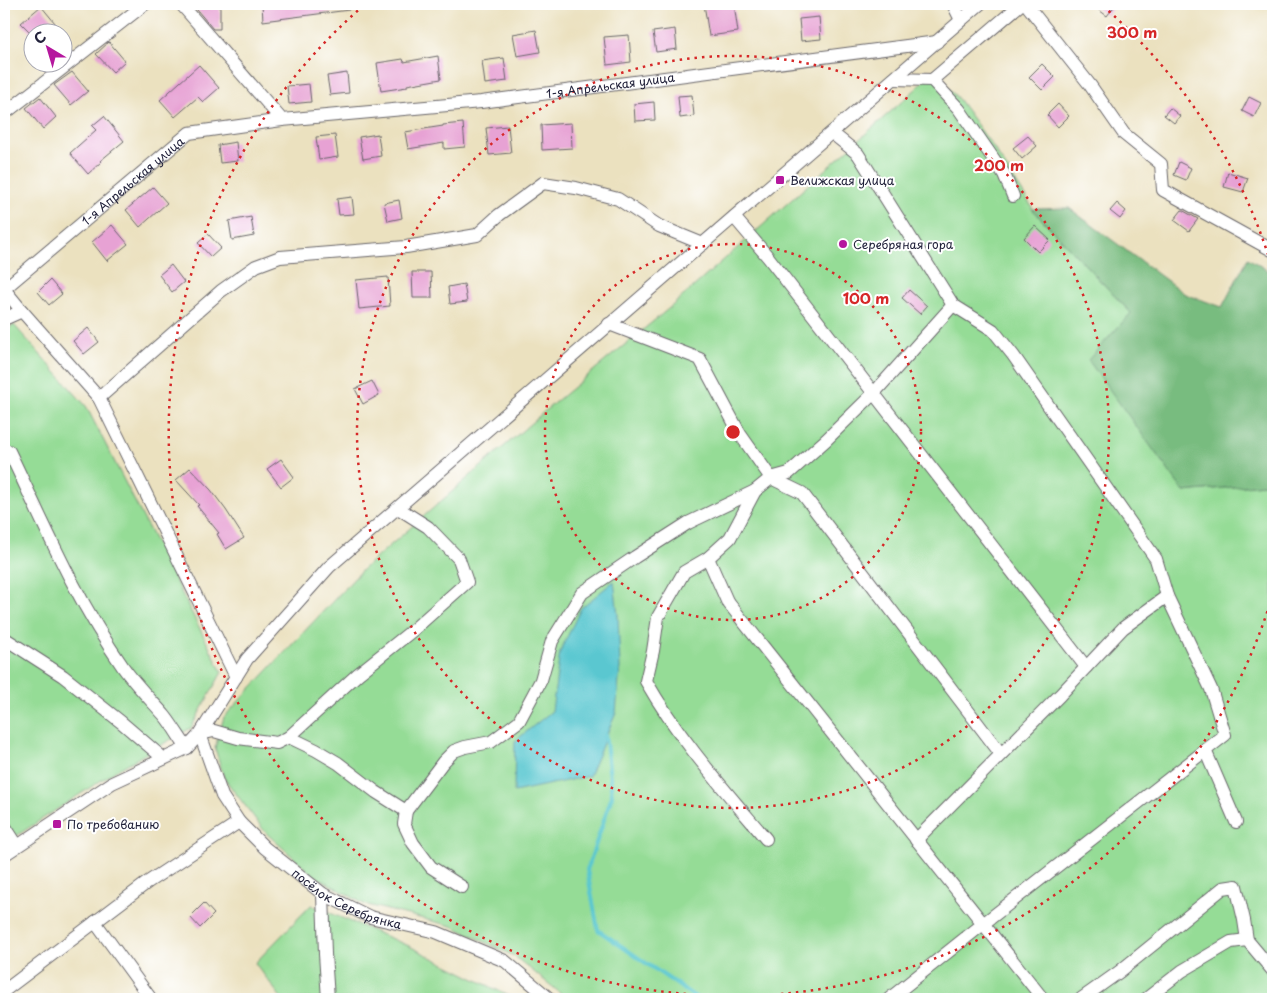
<svg xmlns="http://www.w3.org/2000/svg" width="1277" height="1003" viewBox="0 0 1277 1003" font-family="'Playpen Sans',sans-serif">
	<rect width="100%" height="100%" fill="#fff"/>
	<filter id="ink" filterUnits="userSpaceOnUse"><feTurbulence type="fractalNoise" baseFrequency=".02" numOctaves="2"/><feDisplacementMap in="SourceGraphic" scale="10" xChannelSelector="R" yChannelSelector="G"/><feConvolveMatrix kernelMatrix="1 2 1 2 8 2 1 2 1" color-interpolation-filters="sRGB"/></filter>
	<filter id="wash" filterUnits="userSpaceOnUse"><feTurbulence type="fractalNoise" baseFrequency=".0096" numOctaves="4" result="noise"/><feDisplacementMap in="SourceGraphic" scale="20" xChannelSelector="R" yChannelSelector="G"/><feGaussianBlur stdDeviation="1.12" result="paint"/><feColorMatrix in="noise" values="0 0 0 0 0 0 0 0 0 0 0 0 0 0 0 0 0 1.4 0 .05"/><feComposite in="paint" operator="in"/></filter>
	<g filter="url(#wash)">
		<rect width="100%" height="100%" fill="#ebe1bf"/>
		<g fill="#95dc96" stroke="#5c7f68">
			<path d="M933,70L959,100L991,144L1032,207V209L1131,313L1184,492L1273,483V999H565L559,992L514,956L452,926L364,904L312,874L266,833L224,778L215,748L224,717L363,569L553,404L673,305L916,89Z"/>
			<path d="M14,325L86,406L222,672L191,728L117,770L4,844V331Z"/>
			<path d="M311,905L409,946L515,999H282L255,963Z"/>
		</g>
		<path fill="#78bc7f" stroke="#4d6f5d" d="M1069,208L1185,294L1222,307L1248,258L1273,274V483L1184,492L1088,360L1131,313L1032,209Z"/>
		<path fill="#5ac7d0" stroke="#3e7486" d="M614,581L618,615L620,668L616,713L589,776L514,792L515,741L552,711L560,652L581,608Z"/>
		<g fill="none" stroke-linecap="round" stroke-linejoin="round">
			<path stroke="#5ac7d0" stroke-width="4" d="M605,733L612,796L587,870L598,930L698,999"/>
		</g>
		<g id="blocks">
			<g fill="#e7a2d4">
				<path d="M197,4H220V29H213L197,10Z"/>
				<path d="M262,4H348L349,10L263,21Z"/>
				<path d="M704,4H734L738,32L709,36Z"/>
				<path d="M1091,4H1116L1107,16Z"/>
				<path d="M41,6L55,23L44,32H30L21,23Z"/>
				<path d="M819,17L821,39L801,41L799,19Z"/>
				<path d="M675,29L677,49L656,52L653,32Z"/>
				<path d="M536,30L540,52L517,56L513,34Z"/>
				<path d="M629,35L631,62L607,65L604,37Z"/>
				<path d="M109,42L125,61L113,72L96,54Z"/>
				<path d="M438,56L441,79L407,85V87L381,91L377,63L403,59L404,62Z"/>
				<path d="M504,58L507,81L485,84L482,61Z"/>
				<path d="M1042,64L1055,77L1042,90L1029,77Z"/>
				<path d="M199,65L219,88L203,102L198,97L175,117L160,100Z"/>
				<path d="M72,72L88,91L71,105L54,85Z"/>
				<path d="M347,73L349,93L330,95L327,76Z"/>
				<path d="M309,84L311,102L289,104L287,86Z"/>
				<path d="M692,95L694,116L680,118L678,96Z"/>
				<path d="M40,97L56,117L43,129L26,108Z"/>
				<path d="M1249,97L1261,103L1254,117L1242,111Z"/>
				<path d="M654,102L655,120L635,121L634,104Z"/>
				<path d="M1058,104L1069,116L1058,127L1047,115Z"/>
				<path d="M1170,108L1180,116L1174,123L1164,115Z"/>
				<path d="M104,116L124,141L100,161L101,162L88,174L70,153L96,130L92,126Z"/>
				<path d="M463,123L465,147L444,149V143L408,149L405,132L443,126V125Z"/>
				<path d="M571,123L572,148L542,150L541,125Z"/>
				<path d="M508,126L511,153L489,155L486,128Z"/>
				<path d="M378,134L381,156L363,159L359,137Z"/>
				<path d="M335,135L338,157L319,160L316,137Z"/>
				<path d="M1028,136L1037,146L1022,159L1013,148Z"/>
				<path d="M236,142L238,161L220,163L218,145Z"/>
				<path d="M1179,162L1191,168L1186,180L1174,175Z"/>
				<path d="M1228,172L1248,178L1243,192L1224,187Z"/>
				<path d="M153,187L167,203L140,227L126,210Z"/>
				<path d="M352,197L354,214L339,215L337,199Z"/>
				<path d="M399,200L402,218L388,221L384,203Z"/>
				<path d="M1117,203L1126,211L1120,219L1110,211Z"/>
				<path d="M1182,210L1198,219L1189,231L1174,220Z"/>
				<path d="M251,217L254,236L232,240L229,221Z"/>
				<path d="M112,225L128,244L107,261L92,242Z"/>
				<path d="M1035,226L1050,240L1038,252L1024,238Z"/>
				<path d="M208,234L221,248L211,257L198,243Z"/>
				<path d="M171,265L184,282L172,292L159,275Z"/>
				<path d="M412,272H431L432,298H413Z"/>
				<path d="M388,277L390,306L359,309L356,280Z"/>
				<path d="M50,280L62,294L49,305L38,292Z"/>
				<path d="M464,284L467,302L450,304L448,287Z"/>
				<path d="M909,290L927,306L920,314L902,298Z"/>
				<path d="M88,328L99,342L84,354L73,341Z"/>
				<path d="M372,381L379,395L363,404L355,389Z"/>
				<path d="M281,459L294,477L281,487L267,469Z"/>
				<path d="M190,468L211,490L226,510L244,538L226,549L217,534L219,533L197,506L199,505L176,480Z"/>
				<path d="M204,903L214,914L200,928L190,917Z"/>
			</g>
		</g>
	</g>
	<g filter="url(#ink)">
		<use href="#blocks" fill-opacity="0" stroke="#686569" stroke-width="1"/>
		<g fill="none" stroke-linecap="round" stroke-linejoin="round">
			<defs>
				<g id="minor">
					<path id="s1" d="M181,4L282,120L481,102L937,42"/>
					<path d="M953,4L961,20"/>
					<path d="M1026,4L1090,85L1124,134L1161,164L1163,190L1272,250"/>
					<path d="M894,79L932,80L959,109L1004,174L1013,196"/>
					<path d="M932,80L1021,4"/>
					<path d="M4,114L145,4"/>
					<path d="M832,133L858,154L953,305L993,330L1013,355L1156,559L1167,596L1211,689L1225,735L983,924L889,999"/>
					<path d="M734,217L768,257L1086,667"/>
					<path id="s2" d="M4,289L189,133L282,120"/>
					<path d="M4,289L22,311"/>
					<path d="M4,319L22,311L99,398L236,677"/>
					<path d="M609,324L700,359L740,434L771,478L789,473L826,440L874,393L953,305"/>
					<path d="M99,398L221,291L256,266L280,257L406,247L477,235L499,215L543,183L576,188L618,199L659,226L703,244"/>
					<path d="M9,451C44,524 76,600 123,667C135,684 151,700 165,716C173,726 179,737 187,748"/>
					<path id="s3" d="M398,508L428,527L459,559L467,582L413,630L358,674L289,737L277,743L238,738L214,731L200,734L222,796L239,822L265,848L323,894L370,917L436,932L505,961L550,999"/>
					<path d="M708,558L727,601L1043,999"/>
					<path d="M4,638L63,676L121,722L163,758"/>
					<path d="M289,737L316,750L338,763L376,792L406,811L443,762L454,751L465,747L491,742L519,721L541,680L552,641L582,593L635,557L688,523L755,491"/>
					<path d="M1205,750L1236,822"/>
					<path d="M406,811L404,824L413,843L431,867L462,887"/>
					<path d="M4,825L17,845"/>
					<path d="M766,839C723,788 679,739 646,681L653,651L658,617L684,572L708,558L730,538L755,491L771,478L802,493L1001,754"/>
					<path d="M916,840L1060,695L1123,628L1167,596"/>
					<path d="M4,855L112,783L187,748L200,734L247,659L329,567L980,4"/>
					<path d="M323,894L325,954L328,999"/>
					<path d="M95,922L151,999"/>
					<path d="M4,991L148,882L239,822"/>
					<path d="M1081,999L1119,972L1223,888L1236,886L1244,920L1247,940"/>
					<path d="M1146,999L1182,971L1231,942L1247,940L1273,971"/>
				</g>
			</defs>
			<use href="#minor" stroke="#686569" stroke-width="14"/>
			<use href="#minor" stroke="#fff" stroke-width="12"/>
		</g>
	</g>
	<g fill="none" stroke="#d62828" stroke-width="2.5" stroke-dasharray="2.5 5">
		<circle cx="733" cy="432" r="188"/>
		<circle cx="733" cy="432" r="376"/>
		<path d="M1272 597A564 564 0 1 1 363 6M1103 6A564 564 0 0 1 1272 267"/>
	</g>
	<g fill="#b5179e" stroke="#fff" stroke-width="2">
		<rect x="775" y="175" width="10" height="10" rx="2.5"/>
		<circle cx="843" cy="244" r="5"/>
		<rect x="52" y="819" width="10" height="10" rx="2.5"/>
	</g>
	<g text-anchor="middle" dominant-baseline="central" stroke-width="4" stroke-linejoin="round" paint-order="stroke">
		<g font-size="12" fill="#22223b" stroke="#fff">
			<text stroke="none"><textPath href="#s1" startOffset="484">1-я Апрельская улица</textPath></text>
			<text stroke="none"><textPath href="#s2" startOffset="168">1-я Апрельская улица</textPath></text>
			<text stroke="none"><textPath href="#s3" startOffset="664">посёлок Серебрянка</textPath></text>
		</g>
		<g font-size="12" fill="#22223b" stroke="#fff" text-anchor="start">
			<text x="790" y="180">Велижская улица</text>
			<text x="853" y="244">Серебряная гора</text>
			<text x="67" y="824">По требованию</text>
		</g>
	</g>
	<circle cx="733" cy="432" r="8" fill="#d62828" stroke="#fff" stroke-width="2.5"/>
	<g font-size="15" text-anchor="middle" font-weight="bold" fill="#d62828" stroke="#fff" stroke-width="4" stroke-linejoin="round" paint-order="stroke">
		<text x="1132" y="38">300 m</text>
		<text x="999" y="171">200 m</text>
		<text x="866" y="304">100 m</text>
	</g>
	<rect width="1277" height="1003" fill="none" stroke="#fff" stroke-width="20"/>
	<g transform="translate(48 48) rotate(322)"><circle r="24" fill="#ffffff" stroke="#a7a7b1"/>
	<path d="M0-4L9 19L0 12L-9 19Z" fill="#b5179e"/>
	<text y="-8" font-size="14" font-weight="bold" text-anchor="middle" fill="#22223b">С</text>
	</g>
</svg>
